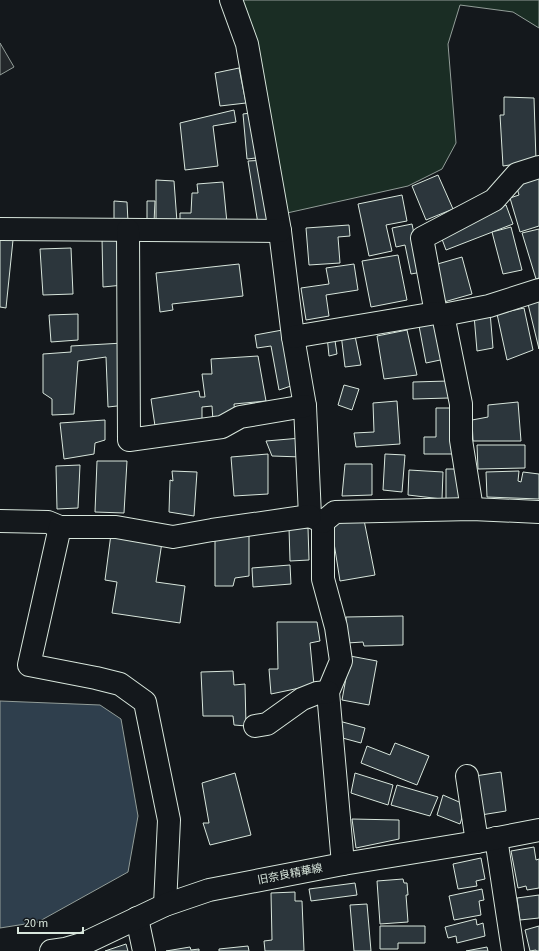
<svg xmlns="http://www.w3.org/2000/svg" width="539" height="951" viewBox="0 0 539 951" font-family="'Source Sans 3','Noto Sans JP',sans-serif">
	<rect width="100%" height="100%" fill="#14181c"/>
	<path fill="#1a2d24" stroke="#939e99" d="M238,0H539V28L513,12L460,5L448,44L456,143L442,169L408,186L287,213Z"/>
	<path fill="#24282b" stroke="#939e99" d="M0,43L14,67L0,75Z"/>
	<path fill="#2f3f4d" stroke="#939e99" d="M0,701L100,705L121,719L138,816L128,872L38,922L0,928Z"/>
	<g fill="#2c363c" stroke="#d8e6dc">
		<path d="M239,68L246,103L220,106L215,73Z"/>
		<path d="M504,97L534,98L536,161L503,166L500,115H504Z"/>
		<path d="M234,110L236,122L213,126L218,166L185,170L180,123Z"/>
		<path d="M258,112L265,157L247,159L243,114Z"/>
		<path d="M266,160L276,224H258L248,161Z"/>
		<path d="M539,174V226L520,232L510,198L519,195L515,181Z"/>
		<path d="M438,175L453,209L426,220L412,186Z"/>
		<path d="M156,180L174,181L177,222H156Z"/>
		<path d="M223,182L227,223H180V213H191L192,193H198L197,184Z"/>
		<path d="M402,195L407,221L386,225L392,251L369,256L358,204Z"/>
		<path d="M114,201L127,202L128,222H114Z"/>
		<path d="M147,201H155L154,223H147Z"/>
		<path d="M506,205L513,224L446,250L439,231Z"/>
		<path d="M412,224L422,272L411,274L405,245L396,247L392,228Z"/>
		<path d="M349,225L350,236L338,237L340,263L309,265L306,228Z"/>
		<path d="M511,227L522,270L503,274L492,232Z"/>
		<path d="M539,229V278L536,279L522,233Z"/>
		<path d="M102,238H123V285L103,287Z"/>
		<path d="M0,239L13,240L6,308L0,307Z"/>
		<path d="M71,248L73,294L43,295L40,249Z"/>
		<path d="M398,255L407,300L371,307L362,261Z"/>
		<path d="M462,257L472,294L444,302L434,265Z"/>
		<path d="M239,264L243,296L172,304L173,310L160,312L156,273Z"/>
		<path d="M354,264L358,290L326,295L329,316L306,320L301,288L329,284L326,268Z"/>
		<path d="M539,296V349L527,300Z"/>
		<path d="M524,308L533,350L507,360L497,314Z"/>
		<path d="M490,312L493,348L477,351L474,315Z"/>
		<path d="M78,314V340L51,342L49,315Z"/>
		<path d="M438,322L445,359L426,363L419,326Z"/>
		<path d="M288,329L297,384L279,390L271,346L257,348L255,335Z"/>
		<path d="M407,330L417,375L384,379L377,336Z"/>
		<path d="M354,331L361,365L345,367L341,334Z"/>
		<path d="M334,334L337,354L329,356L327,336Z"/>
		<path d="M123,343L126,405L108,407L106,357L78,361L74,414L52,415V399L43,393V354L71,352V346Z"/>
		<path d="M258,356L266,401L234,404L235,416L213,421L212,406L202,407V421L155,426L151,399L199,391L200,397H205L202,374H212L211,359Z"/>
		<path d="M448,381L449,398L413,399V382Z"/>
		<path d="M344,385L359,389L352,410L338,405Z"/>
		<path d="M397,401L400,444L356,447L354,433L374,432L373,403Z"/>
		<path d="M518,402L521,441H473L472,420L488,417V405Z"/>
		<path d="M436,408H455V454H424V437H436Z"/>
		<path d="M105,420V440L95,443L94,454L64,459L60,423Z"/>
		<path d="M301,438L302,457L272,456L266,441Z"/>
		<path d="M477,445H525V468L478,469Z"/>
		<path d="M268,454V494L234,496L231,457Z"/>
		<path d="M385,454L405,455L402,492L383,490Z"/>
		<path d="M97,461H127L124,513L95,512Z"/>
		<path d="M345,464H372V495L342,496Z"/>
		<path d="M80,465L78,508L57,509L56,466Z"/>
		<path d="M446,469H463L464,500L446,499Z"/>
		<path d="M409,470L443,472L442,499L408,495Z"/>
		<path d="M172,471L197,472L194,516L169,512L170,480L173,481Z"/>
		<path d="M519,471L518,481L521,482L523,472L539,474V499L487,497L486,472Z"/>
		<path d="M364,520L375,575L340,581L331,524Z"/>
		<path d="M289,528H308L309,560L290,561Z"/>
		<path d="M111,534L162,542L156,582L185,586L180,623L112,613L117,582L105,580Z"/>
		<path d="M249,534V576L235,578L233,586H215V537Z"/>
		<path d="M290,565L291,584L253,587L252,568Z"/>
		<path d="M403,616V645L364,646L363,642L347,643L346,617Z"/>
		<path d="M277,622H317L320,641L310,643L314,685L271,694L269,669H278Z"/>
		<path d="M350,656L377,661L369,705L342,700Z"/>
		<path d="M233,671L234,685L245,684L246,726L234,725L233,716H203L201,672Z"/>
		<path d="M339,721L365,728L361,743L335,736Z"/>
		<path d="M395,743L429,756L417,785L361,763L367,746L390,755Z"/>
		<path d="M501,772L506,811L481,815L475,776Z"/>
		<path d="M235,773L251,835L210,845L203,823H209L202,783Z"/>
		<path d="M355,773L393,785L388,805L351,793Z"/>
		<path d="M397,785L438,797L430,816L391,805Z"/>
		<path d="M443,795L466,805L460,824L437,815Z"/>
		<path d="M352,819L399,820V839L356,848Z"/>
		<path d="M534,847L536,860L539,859V888L527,890L526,886L518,888L511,851Z"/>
		<path d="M481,858L485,879L476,881L477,886L458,889L453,864Z"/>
		<path d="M403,879L404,883H407L408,895H406L408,922L380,924L377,881Z"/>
		<path d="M355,883L357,895L311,901L309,889Z"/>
		<path d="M482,889L484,900L479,901L481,915L454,920L449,896Z"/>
		<path d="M295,892V901H302L304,951H265L264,941L272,940L271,893Z"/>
		<path d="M539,895V918L520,920L517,898Z"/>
		<path d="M367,904L371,951H354L350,905Z"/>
		<path d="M476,919L477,925L483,923L485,936L457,943L456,936L448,938L445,927Z"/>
		<path d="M380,926H425V943H398V949H380Z"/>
		<path d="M539,926V951H536V950L530,951L525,930Z"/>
		<path d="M126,944L128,951H105Z"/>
		<path d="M248,946L249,951H219V949Z"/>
		<path d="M190,947L191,950L199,949V951H166Z"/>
		<path d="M487,947L488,951H466Z"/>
	</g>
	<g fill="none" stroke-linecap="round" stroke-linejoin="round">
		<defs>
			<g id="minor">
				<path d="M231,0L247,44L280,231L293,337L305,406L310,516L323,522V579L336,627L341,661L328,692L343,864"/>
				<path d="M0,229L280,231"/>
				<path d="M128,230L129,440L222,427L240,417L305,406"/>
				<path d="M436,313L422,238L494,200L517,174L539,167"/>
				<path d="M443,315L461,404V440L472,509"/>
				<path d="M293,337L436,313L443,315L489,306L539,290"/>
				<path d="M0,521L48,522L60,527"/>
				<path d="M323,522L335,512L472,509L539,512"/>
				<path d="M255,726L267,724L302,699L317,693L328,692"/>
				<path d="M467,776L477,842"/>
				<path d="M496,838L513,951"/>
				<path d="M165,905L169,820L145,702L120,684L96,678L29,665L60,527H116L173,537L212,530L310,516"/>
				<path d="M137,918L144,951"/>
				<path d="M51,951L65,949L85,943L165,905L209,890L343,864L477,842L539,830"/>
			</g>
		</defs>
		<use href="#minor" stroke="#d8e6dc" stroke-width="24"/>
		<use href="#minor" stroke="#14181c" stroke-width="22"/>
	</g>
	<g text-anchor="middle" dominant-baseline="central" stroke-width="3" stroke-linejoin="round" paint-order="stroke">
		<g font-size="11" fill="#d8e6dc" stroke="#14181c">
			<text transform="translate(290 874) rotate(-11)">旧奈良精華線</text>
		</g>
	</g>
	<path d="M18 927v6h65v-6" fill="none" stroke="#d8e6dc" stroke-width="2"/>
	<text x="24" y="927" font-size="12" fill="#d8e6dc" stroke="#14181c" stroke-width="3" paint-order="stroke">20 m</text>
</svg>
